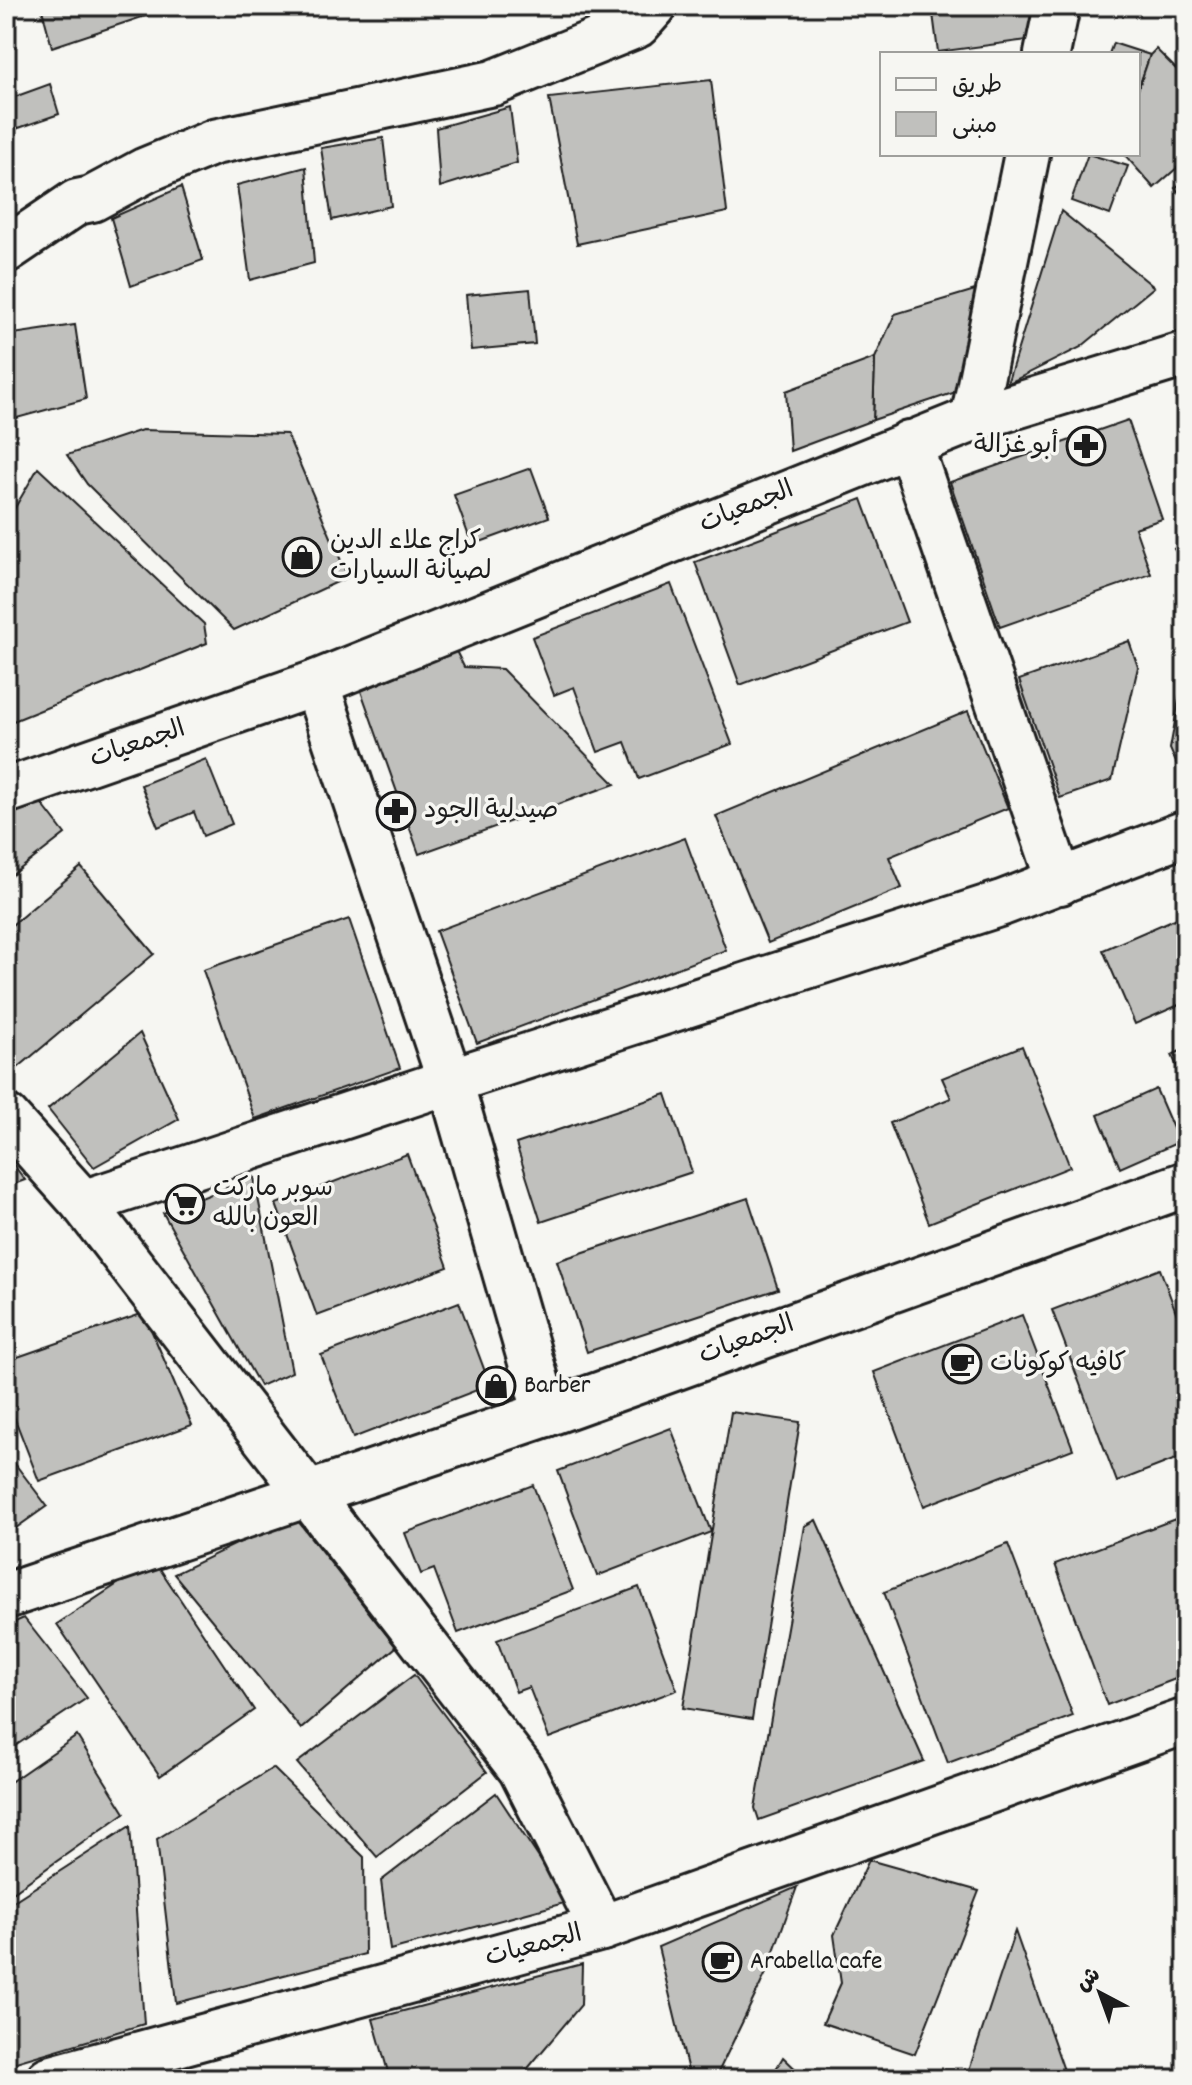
<svg xmlns="http://www.w3.org/2000/svg" width="1192" height="2085" viewBox="0 0 1192 2085" font-family="Dekko,'Playpen Sans Arabic',sans-serif">
	<rect width="100%" height="100%" fill="#f6f6f2"/>
	<filter id="ink" filterUnits="userSpaceOnUse"><feTurbulence type="fractalNoise" baseFrequency=".0125" numOctaves="2"/><feDisplacementMap in="SourceGraphic" scale="16" xChannelSelector="R" yChannelSelector="G"/><feConvolveMatrix kernelMatrix="1 2 1 2 8 2 1 2 1" color-interpolation-filters="sRGB"/></filter>
	<g filter="url(#ink)">
		<g fill="#c0c0bd" stroke="#1c1c1c" stroke-width="2">
			<path d="M41,6H159L160,11L52,47Z"/>
			<path d="M932,6H1046L1050,37L938,52Z"/>
			<path d="M1113,43L1150,55L1138,90V54H1109Z"/>
			<path d="M1156,49L1186,79V160L1154,188L1124,154H1138V90L1150,55Z"/>
			<path d="M711,80L727,212L577,244L549,98Z"/>
			<path d="M50,84L59,114L7,132L6,100Z"/>
			<path d="M510,107L517,163L440,187L436,128Z"/>
			<path d="M383,138L391,206L332,220L321,148Z"/>
			<path d="M1088,154L1128,166L1110,215L1071,201Z"/>
			<path d="M306,167L314,263L250,280L237,185Z"/>
			<path d="M1186,179V200L1175,188Z"/>
			<path d="M181,187L203,260L131,286L111,218Z"/>
			<path d="M1061,211L1154,287L1081,347L1007,384Z"/>
			<path d="M985,287L956,392L873,420L875,358L895,314Z"/>
			<path d="M530,289L535,344L471,350L466,295Z"/>
			<path d="M75,325L86,399L6,421V335Z"/>
			<path d="M875,358L873,420L790,451L786,391Z"/>
			<path d="M1128,420L1162,519L1135,528L1151,574L1000,627L950,482Z"/>
			<path d="M142,430L287,434L348,577L234,630L87,484L67,455Z"/>
			<path d="M38,468L204,624L207,643L6,724V523Z"/>
			<path d="M531,468L549,517L472,545L454,495Z"/>
			<path d="M862,499L907,622L740,685L695,562Z"/>
			<path d="M1186,539V565L1174,549Z"/>
			<path d="M671,584L732,744L639,779L625,742L598,752L574,687L554,695L532,637Z"/>
			<path d="M1129,641L1138,667L1112,780L1060,798L1019,680Z"/>
			<path d="M456,651L464,667L502,669L615,784L419,854L361,691Z"/>
			<path d="M1186,661V785L1170,749Z"/>
			<path d="M968,711L1008,808L889,857L902,888L768,943L716,816Z"/>
			<path d="M206,759L232,824L203,836L194,812L158,827L141,785Z"/>
			<path d="M35,795L65,834L6,880V817Z"/>
			<path d="M685,838L726,950L477,1043L436,931Z"/>
			<path d="M81,867L154,954L8,1076L6,1073V930Z"/>
			<path d="M1186,914V1002L1135,1024L1103,950Z"/>
			<path d="M349,919L400,1068L255,1119L203,970Z"/>
			<path d="M140,1033L179,1119L94,1167L48,1109Z"/>
			<path d="M1022,1046L1070,1167L929,1223L890,1123L951,1098L942,1078Z"/>
			<path d="M1186,1048V1088L1172,1055Z"/>
			<path d="M1156,1089L1179,1142L1120,1168L1098,1115Z"/>
			<path d="M666,1094L692,1172L541,1222L516,1144Z"/>
			<path d="M407,1154L448,1267L317,1316L276,1204Z"/>
			<path d="M6,1155L25,1180L6,1187Z"/>
			<path d="M254,1177L292,1372L260,1386L163,1213Z"/>
			<path d="M748,1198L778,1289L587,1352L557,1261Z"/>
			<path d="M1160,1269L1186,1339V1455L1117,1482L1052,1310Z"/>
			<path d="M459,1302L490,1385L353,1438L321,1355Z"/>
			<path d="M144,1313L192,1425L39,1481L6,1396V1361Z"/>
			<path d="M1022,1315L1073,1449L924,1506L874,1372Z"/>
			<path d="M731,1412L800,1422L752,1719L683,1708Z"/>
			<path d="M671,1428L711,1532L597,1576L558,1471Z"/>
			<path d="M6,1452L47,1506L6,1535Z"/>
			<path d="M533,1485L573,1590L458,1633L434,1569L421,1574L405,1533Z"/>
			<path d="M1186,1515V1675L1107,1705L1055,1564Z"/>
			<path d="M294,1516L396,1647L301,1729L174,1574Z"/>
			<path d="M816,1520L924,1761L759,1820L755,1808L805,1526Z"/>
			<path d="M1008,1544L1073,1716L948,1763L884,1592Z"/>
			<path d="M154,1560L254,1710L160,1776L57,1624Z"/>
			<path d="M639,1587L677,1690L549,1738L529,1687L516,1692L497,1640Z"/>
			<path d="M24,1618L87,1698L6,1752V1626Z"/>
			<path d="M414,1675L487,1772L377,1857L297,1763Z"/>
			<path d="M77,1736L125,1813L6,1897V1785Z"/>
			<path d="M273,1768L364,1857L365,1954L176,2003L157,1839Z"/>
			<path d="M496,1793L568,1902L390,1950L381,1881Z"/>
			<path d="M130,1826L144,2024L6,2065V1906Z"/>
			<path d="M869,1860L979,1891L915,2054L823,2023L841,1983L834,1935Z"/>
			<path d="M797,1887L766,1973L715,2079H690L658,1947Z"/>
			<path d="M1015,1931L1067,2079H966Z"/>
			<path d="M582,1964L581,2005L519,2079H390L373,2019Z"/>
			<path d="M783,2057L806,2079H770Z"/>
		</g>
		<g fill="none" stroke-linecap="round" stroke-linejoin="round">
			<defs>
				<g id="minor">
					<path d="M1047,54L1057,6"/>
					<path d="M6,250L77,202L92,199L146,170L214,142L493,83L637,25L654,6"/>
					<path d="M973,419L1027,154"/>
					<path d="M909,443L1060,882"/>
					<path d="M316,683L450,1081L546,1414"/>
					<path d="M6,791L316,683L973,419L1186,354"/>
					<path d="M6,1117L83,1203"/>
					<path d="M6,1596L546,1414L1186,1184"/>
					<path d="M602,1928L521,1769L83,1203L450,1081L1002,903L1186,833"/>
					<path d="M49,2079L602,1928L1186,1721"/>
				</g>
			</defs>
			<use href="#minor" stroke="#1c1c1c" stroke-width="50"/>
			<use href="#minor" stroke="#f6f6f2" stroke-width="44"/>
		</g>
	</g>
	<defs>
		<symbol id="pharmacy-ring" viewBox="-11 -11 22 22"><circle r="9.5" fill="#f6f6f2" stroke="#1c1c1c" stroke-width="1.5"/><path d="M-2-6h4v4h4v4h-4v4h-4v-4h-4v-4h4Z" fill="#1c1c1c"/></symbol>
		<symbol id="shop-ring" viewBox="-11 -11 22 22"><circle r="9.5" fill="#f6f6f2" stroke="#1c1c1c" stroke-width="1.5"/><path d="M-5-2.5h2.3a2.7 3.5 0 0 1 5.4 0H5L5.5 6h-11ZM-1.5-2.5h3a1.5 2.3 0 0 0-3 0Z" fill="#1c1c1c"/></symbol>
		<symbol id="supermarket-ring" viewBox="-11 -11 22 22"><circle r="9.5" fill="#f6f6f2" stroke="#1c1c1c" stroke-width="1.5"/><path d="M-6-5.5h2.5l.6 2H6L4.5 2H-2.5L-4.4-4H-6ZM-1.5 3.2a1.3 1.3 0 1 0 .1 0ZM3 3.2a1.3 1.3 0 1 0 .1 0Z" fill="#1c1c1c"/></symbol>
		<symbol id="cafe-ring" viewBox="-11 -11 22 22"><circle r="9.5" fill="#f6f6f2" stroke="#1c1c1c" stroke-width="1.5"/><path d="M-5.5-4.5H6V0H3Q3 3.5 0 3.5H-2.5Q-5.5 3.5-5.5 0ZM3-3.2v2h1.7v-2ZM-6 4.5H4V6H-6Z" fill="#1c1c1c"/></symbol>
	</defs>
	<g fill-rule="evenodd">
		<use href="#pharmacy-ring" x="1064" y="424" width="44" height="44"/>
		<use href="#shop-ring" x="280" y="535" width="44" height="44"/>
		<use href="#pharmacy-ring" x="374" y="789" width="44" height="44"/>
		<use href="#supermarket-ring" x="163" y="1182" width="44" height="44"/>
		<use href="#cafe-ring" x="940" y="1342" width="44" height="44"/>
		<use href="#shop-ring" x="474" y="1364" width="44" height="44"/>
		<use href="#cafe-ring" x="700" y="1940" width="44" height="44"/>
	</g>
	<g text-anchor="middle" dominant-baseline="central" stroke-width="7" stroke-linejoin="round" paint-order="stroke">
		<g font-size="26" fill="#1c1c1c" stroke="#f6f6f2" text-anchor="start">
			<text x="1058" y="446" text-anchor="end">أبو غزالة</text>
			<text x="330" y="542">كراج علاء الدين<tspan x="330" dy="30">لصيانة السيارات</tspan></text>
			<text x="424" y="811">صيدلية الجود</text>
			<text x="213" y="1189">سوبر ماركت<tspan x="213" dy="30">العون بالله</tspan></text>
			<text x="990" y="1364">كافيه كوكونات</text>
			<text x="524" y="1386">Barber</text>
			<text x="750" y="1962">Arabella cafe</text>
		</g>
		<g font-size="26" fill="#1c1c1c" stroke="#f6f6f2">
			<text transform="translate(747 508) rotate(-22)">الجمعيات</text>
			<text transform="translate(138 745) rotate(-19)">الجمعيات</text>
			<text transform="translate(747 1341) rotate(-20)">الجمعيات</text>
			<text transform="translate(534 1947) rotate(-15)">الجمعيات</text>
		</g>
	</g>
	<rect width="1192" height="2085" fill="none" stroke="#f6f6f2" stroke-width="32"/>
	<rect x="16" y="16" width="1160" height="2053" fill="none" stroke="#1c1c1c" stroke-width="3" filter="url(#ink)"/>
	<rect x="880" y="52" width="260" height="104" fill="#f6f6f2" stroke="#9f9f9c" stroke-width="2"/>
	<rect x="896" y="78" width="40" height="12" fill="#f6f6f2" stroke="#9f9f9c" stroke-width="2"/>
	<text x="952" y="92" font-size="24" fill="#1c1c1c">طريق</text>
	<rect x="896" y="112" width="40" height="24" fill="#c0c0bd" stroke="#9f9f9c" stroke-width="2"/>
	<text x="952" y="132" font-size="24" fill="#1c1c1c">مبنى</text>
	<g transform="translate(1100 1993) rotate(319)" stroke="#f6f6f2" stroke-width="6" paint-order="stroke">
	<path d="M0-6L14 30L0 20L-14 30Z" fill="#1c1c1c"/>
	<text y="-12" font-size="22" font-weight="bold" text-anchor="middle" fill="#1c1c1c">ش</text>
	</g>
</svg>
